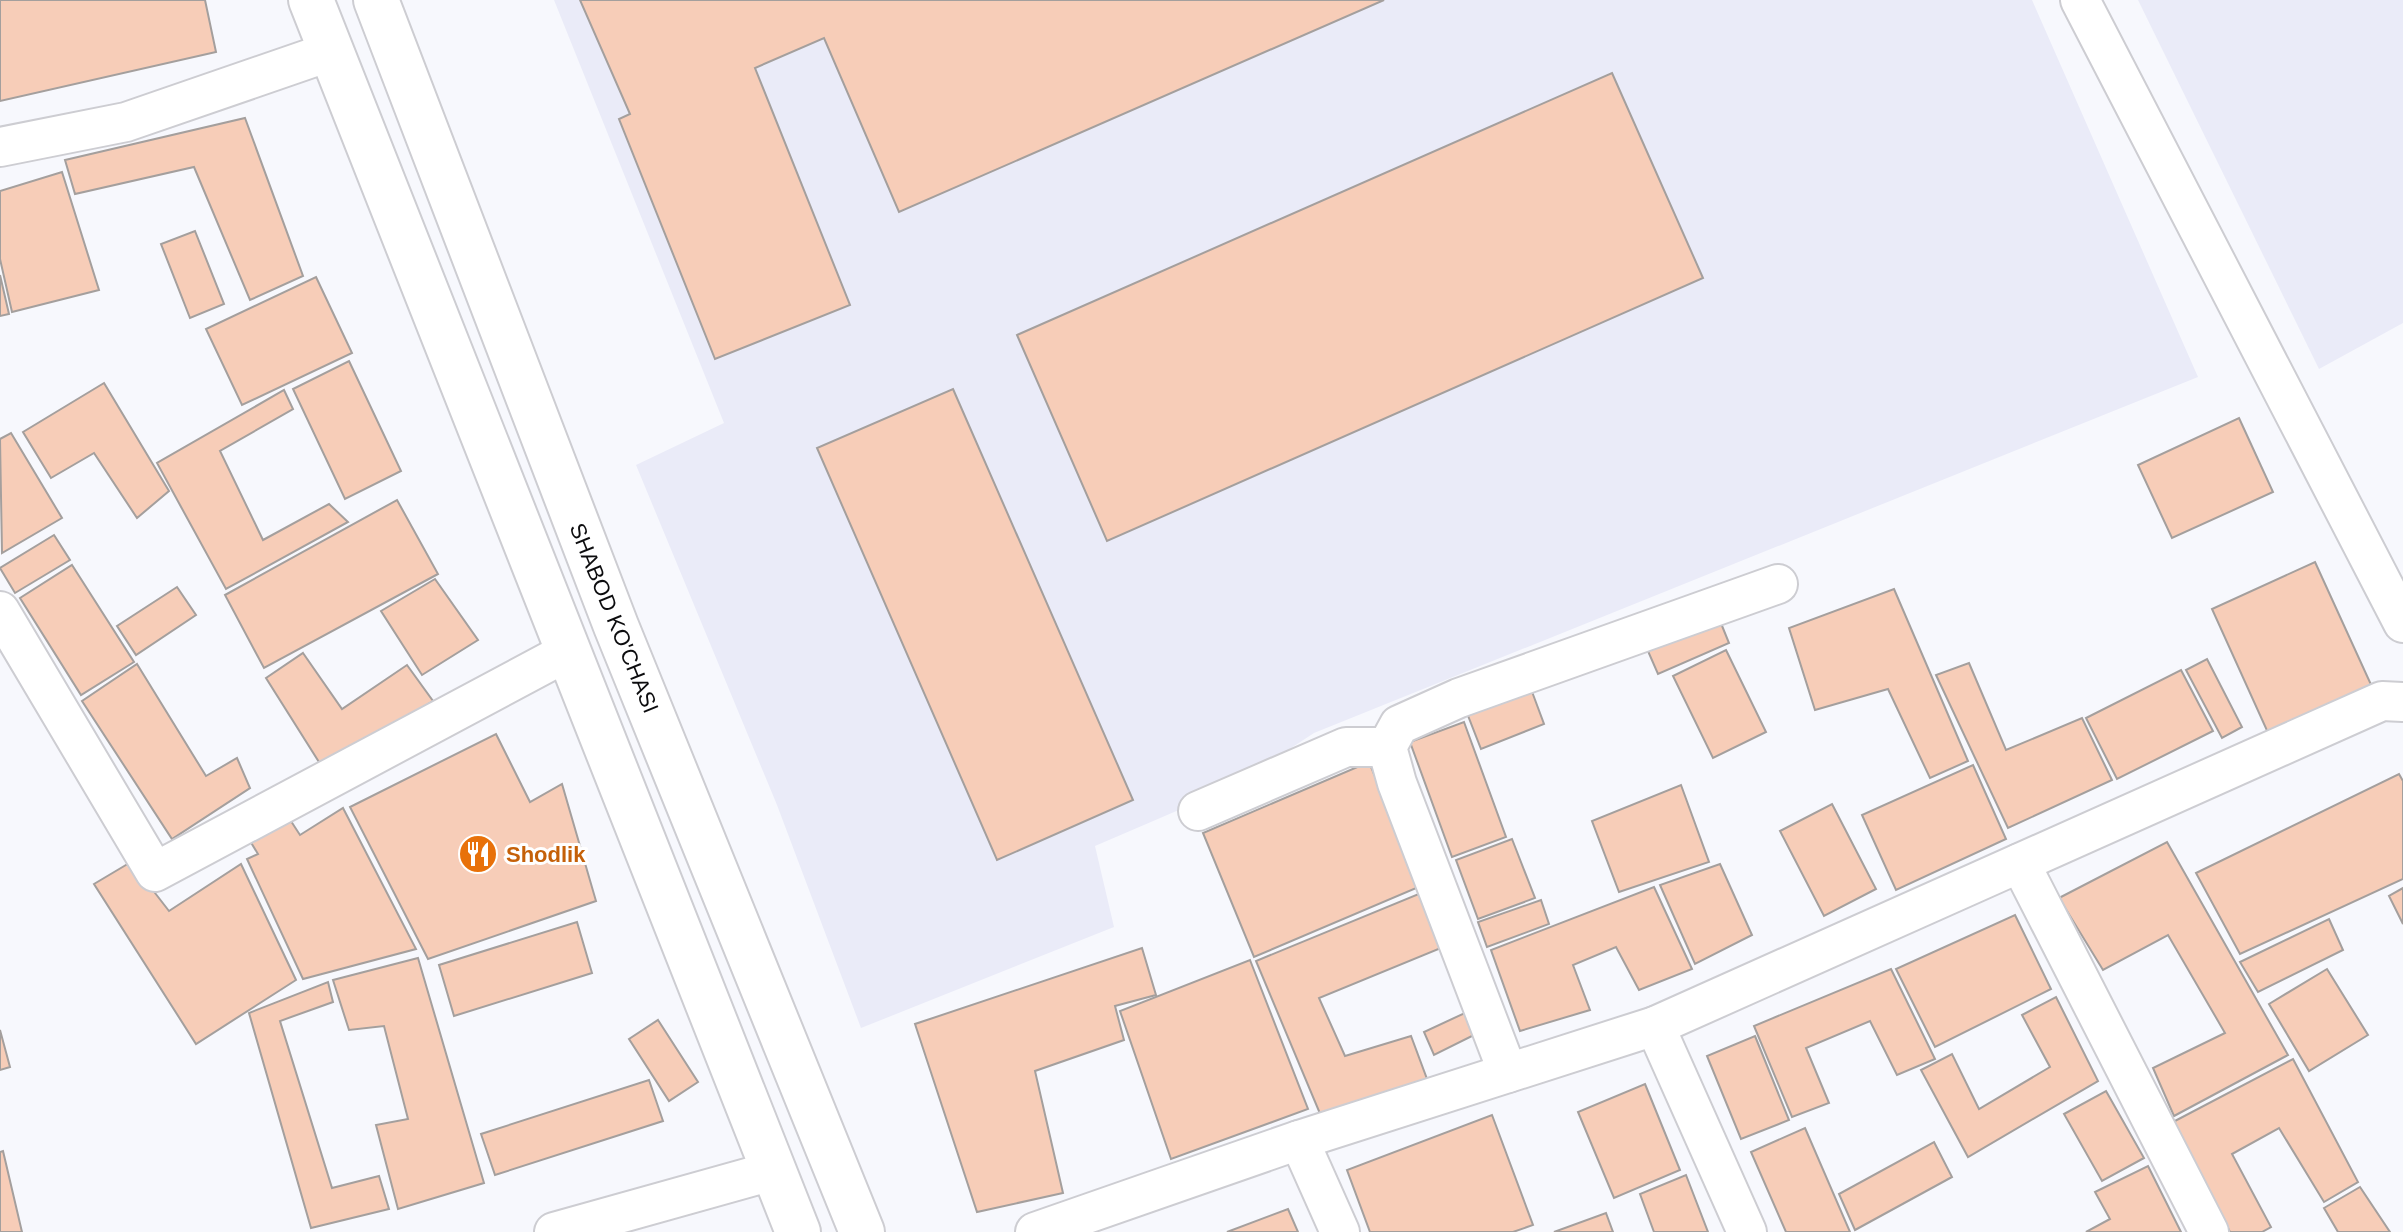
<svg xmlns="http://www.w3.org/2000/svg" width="2403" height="1232" viewBox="0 0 2403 1232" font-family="Arial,sans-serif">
	<rect width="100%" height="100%" fill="#f7f8fd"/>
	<g fill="#eaebf8">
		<path d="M554,0H2032L2198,377L1314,733L1230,788L1095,846L1114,927L861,1028L777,805L636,465L724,423Z"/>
		<path d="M2138,0H2403V323L2319,369Z"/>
	</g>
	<g fill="#f7cdb8" stroke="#a49f9d" stroke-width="2">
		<path d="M0,0H205L216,52L0,101Z"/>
		<path d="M580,0H1384L899,212L824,38L755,68L850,305L715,359L619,119L630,114Z"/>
		<path d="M1612,73L1703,278L1107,541L1017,335Z"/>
		<path d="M245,118L303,276L250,300L194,167L75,194L65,160Z"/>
		<path d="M62,172L99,290L12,312L0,259V191Z"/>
		<path d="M195,231L224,304L190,318L161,244Z"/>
		<path d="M0,275L9,314L0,316Z"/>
		<path d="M316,277L352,353L242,405L206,329Z"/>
		<path d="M349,361L401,471L345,499L293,389Z"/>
		<path d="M104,383L169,491L137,518L94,453L51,478L23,432Z"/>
		<path d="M953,389L1133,800L997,860L817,448Z"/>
		<path d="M284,390L293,409L220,451L263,540L329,504L348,522L226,589L157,463Z"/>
		<path d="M2239,418L2273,492L2172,538L2138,465Z"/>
		<path d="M11,433L62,518L2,553L0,439Z"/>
		<path d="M397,500L438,574L264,668L225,595Z"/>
		<path d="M54,535L70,560L15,593L0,568Z"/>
		<path d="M2315,562L2373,689L2269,735L2212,609Z"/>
		<path d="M72,565L134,662L81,695L20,598Z"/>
		<path d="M435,579L478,640L422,675L381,611Z"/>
		<path d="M177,587L196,615L136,655L117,626Z"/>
		<path d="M1894,589L1968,761L1930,778L1888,689L1815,710L1789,628Z"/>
		<path d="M1716,611L1729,643L1658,674L1644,642Z"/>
		<path d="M1726,650L1766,732L1713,758L1673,676Z"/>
		<path d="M303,653L342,709L407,665L433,701L324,770L266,678Z"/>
		<path d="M2207,659L2242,727L2222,738L2186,670Z"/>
		<path d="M1969,663L2006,750L2082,718L2112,780L2008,828L1936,675Z"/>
		<path d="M137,664L206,776L237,758L250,788L172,839L82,701Z"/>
		<path d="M2181,670L2213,731L2117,779L2086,718Z"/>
		<path d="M1531,689L1544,724L1481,749L1467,713Z"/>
		<path d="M1464,722L1506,837L1452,857L1410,742Z"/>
		<path d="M496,734L530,802L562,784L596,901L428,959L350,807Z"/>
		<path d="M1369,762L1421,886L1254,957L1203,833Z"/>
		<path d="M1973,765L2006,839L1896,890L1862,815Z"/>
		<path d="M2399,774L2403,781V879L2240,954L2196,873Z"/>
		<path d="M1681,785L1709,862L1619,892L1592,821Z"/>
		<path d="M1832,804L1876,889L1824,916L1780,831Z"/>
		<path d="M343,808L416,949L303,979L247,859L258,854L247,836L287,815L300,835Z"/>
		<path d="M1512,839L1535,898L1478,919L1456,860Z"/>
		<path d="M2167,842L2288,1055L2174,1116L2153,1068L2225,1033L2168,935L2103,970L2059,898Z"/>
		<path d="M131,862L169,911L241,864L296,980L196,1044L94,884Z"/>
		<path d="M1720,864L1752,935L1695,964L1660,885Z"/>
		<path d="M1654,887L1692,969L1639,990L1616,947L1573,965L1590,1010L1520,1031L1491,950Z"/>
		<path d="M2403,888V924L2389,896Z"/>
		<path d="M1421,893L1441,948L1319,998L1345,1056L1411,1036L1427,1079L1321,1116L1256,961Z"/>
		<path d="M1541,900L1549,924L1487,947L1478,922Z"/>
		<path d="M2015,915L2051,989L1935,1047L1896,969Z"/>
		<path d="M2329,919L2343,950L2258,992L2240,962Z"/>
		<path d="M577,922L592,973L454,1016L439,965Z"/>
		<path d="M1142,948L1156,995L1115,1006L1124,1040L1035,1071L1063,1193L977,1212L915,1024Z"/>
		<path d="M418,958L484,1183L398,1209L376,1125L408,1119L384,1026L349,1030L333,980Z"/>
		<path d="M1250,960L1308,1109L1171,1159L1120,1011Z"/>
		<path d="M1891,969L1935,1059L1897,1075L1870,1021L1806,1048L1829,1103L1792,1117L1754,1026Z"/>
		<path d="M2327,969L2368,1035L2309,1071L2269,1004Z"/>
		<path d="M328,982L333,1002L280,1021L332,1188L379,1176L389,1209L311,1228L249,1013Z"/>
		<path d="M2056,997L2098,1081L1968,1157L1921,1070L1952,1054L1979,1109L2050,1067L2022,1015Z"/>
		<path d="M1467,1012L1478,1033L1434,1055L1424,1032Z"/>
		<path d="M658,1020L698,1082L669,1101L629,1039Z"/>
		<path d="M0,1030L10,1067L0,1070Z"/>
		<path d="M1755,1036L1789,1120L1741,1139L1707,1056Z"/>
		<path d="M2293,1059L2358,1182L2324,1202L2279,1128L2232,1154L2271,1227L2262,1232H2230L2173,1122Z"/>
		<path d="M649,1080L663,1121L495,1175L481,1134Z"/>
		<path d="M1645,1084L1680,1170L1614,1198L1578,1112Z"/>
		<path d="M2106,1091L2144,1158L2102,1181L2064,1114Z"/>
		<path d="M1492,1115L1533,1225L1513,1232H1370L1347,1170Z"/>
		<path d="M1805,1128L1850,1232H1786L1751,1152Z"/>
		<path d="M1934,1142L1952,1177L1855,1230L1839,1194Z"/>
		<path d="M3,1151L22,1232H0V1152Z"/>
		<path d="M2148,1166L2181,1232H2086L2110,1219L2095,1192Z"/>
		<path d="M1686,1175L1708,1232H1654L1640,1194Z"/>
		<path d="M2360,1187L2390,1232H2338L2324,1208Z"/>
		<path d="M1288,1209L1298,1232H1227Z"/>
		<path d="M1606,1213L1613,1232H1554Z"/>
	</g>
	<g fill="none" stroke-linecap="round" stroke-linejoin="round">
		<defs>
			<g id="minor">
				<path d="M2080,0L2403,623"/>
				<path d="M0,147L126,122L329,52"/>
				<path d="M0,611L155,872L567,652"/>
				<path d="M1198,811L1346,747H1387"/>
				<path d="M2020,863L2209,1232"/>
				<path d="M1655,1026L1747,1232"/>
				<path d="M1508,1073L1397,783L1387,747L1399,725L1459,698L1778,584"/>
				<path d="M1299,1140L1340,1232"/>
				<path d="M554,1232L772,1171"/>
				<path d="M1035,1232L1299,1140L1655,1026L2382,701L2403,702"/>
			</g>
			<g id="secondary">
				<path d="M311,0L798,1232"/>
				<path d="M376,0L616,626L862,1232"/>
			</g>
		</defs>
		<use href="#minor" stroke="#cdcdd2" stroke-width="42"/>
		<use href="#secondary" stroke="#cdcdd2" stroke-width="48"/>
		<use href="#minor" stroke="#fff" stroke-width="38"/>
		<use href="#secondary" stroke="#fff" stroke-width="44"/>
	</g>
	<defs>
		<symbol id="restaurant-disc" viewBox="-11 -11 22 22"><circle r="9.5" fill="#e8710a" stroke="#fff"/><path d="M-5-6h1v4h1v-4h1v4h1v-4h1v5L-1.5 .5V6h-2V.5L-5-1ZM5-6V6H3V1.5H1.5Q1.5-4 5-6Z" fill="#fff"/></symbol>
	</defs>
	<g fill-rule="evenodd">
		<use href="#restaurant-disc" x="456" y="832" width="44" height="44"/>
	</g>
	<g text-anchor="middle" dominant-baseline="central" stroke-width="6" stroke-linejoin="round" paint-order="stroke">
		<g font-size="22" fill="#0c0c0e" stroke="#fff">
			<text transform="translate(614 618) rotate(68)">SHABOD KO'CHASI</text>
		</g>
		<g font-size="22" font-weight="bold" fill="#c56008" stroke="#fff" text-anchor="start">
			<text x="506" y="854">Shodlik</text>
		</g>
	</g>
</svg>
